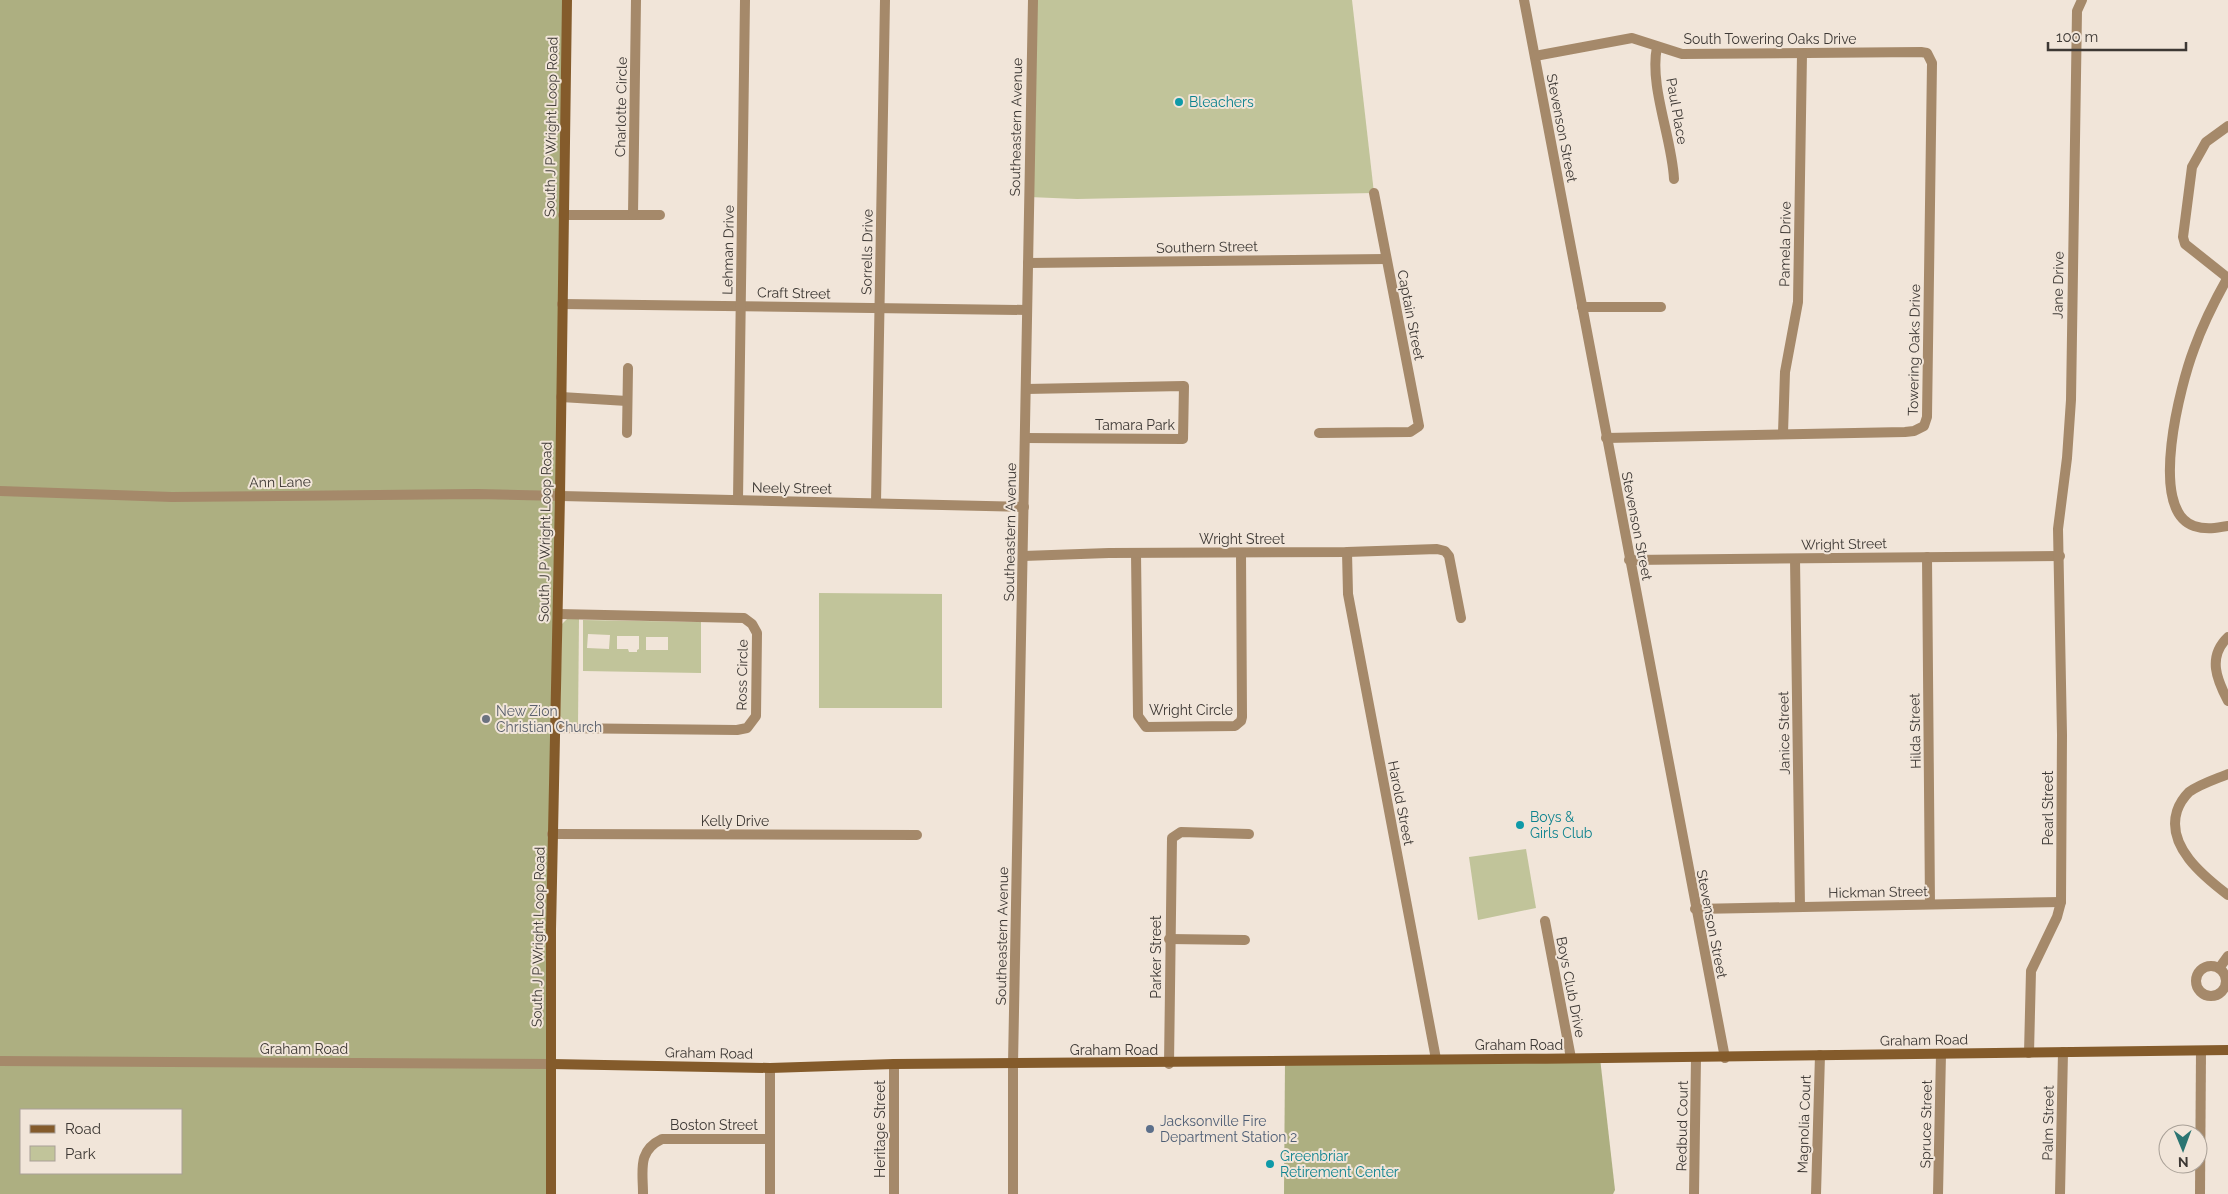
<svg xmlns="http://www.w3.org/2000/svg" width="2228" height="1194" viewBox="0 0 2228 1194" font-family="Raleway,sans-serif">
	<rect width="100%" height="100%" fill="#f1e5d9"/>
	<g fill="#c1c49a" fill-rule="evenodd">
		<path d="M1033,0H1352L1374,193L1077,199L1029,197Z"/>
		<path d="M819,593L942,594V708H819Z"/>
		<path d="M567,619H579L578,724L567,723L560,716L562,624Z"/>
		<path d="M583,620L701,622V673L583,671ZM588,634L610,635L609,649L587,648ZM617,636H639V649L637,650V652H629L628,649H617ZM646,637H668V650H646Z"/>
		<path d="M1526,849L1536,908L1478,920L1469,857Z"/>
	</g>
	<g fill="#adaf81" fill-rule="evenodd">
		<path d="M0,0H567L550,1194H0ZM21,1110H181V1173H21Z"/>
		<path d="M1600,1058L1615,1190L1613,1194H1284L1285,1062Z"/>
	</g>
	<g fill="none" stroke-linecap="round" stroke-linejoin="round">
		<g stroke="#a5896a" stroke-width="10">
			<path d="M1524,0L1725,1058"/>
			<path d="M1657,47C1649,86 1672,138 1674,179"/>
			<path d="M1535,56L1632,38L1682,54L1921,52L1927,53L1932,63L1927,417L1924,426L1914,431L1905,432L1606,438"/>
			<path d="M563,215H660"/>
			<path d="M633,215L636,0"/>
			<path d="M1028,263L1386,259"/>
			<path d="M2228,277C2215,300 2203,324 2194,349C2181,383 2147,510 2194,526C2206,530 2217,528 2228,526"/>
			<path d="M2228,278L2185,244L2183,237L2192,167L2206,142L2228,126"/>
			<path d="M562,304L1027,310"/>
			<path d="M1582,307H1661"/>
			<path d="M561,397L627,401"/>
			<path d="M627,433L628,368"/>
			<path d="M1319,433L1410,432L1419,426L1374,193"/>
			<path d="M1783,433L1785,372L1798,302L1802,54"/>
			<path d="M1025,438L1183,439L1184,386L1026,389"/>
			<path d="M0,491L172,497L477,494L1024,507"/>
			<path d="M738,500L745,0"/>
			<path d="M876,503L885,0"/>
			<path d="M1347,552L1348,594L1436,1059"/>
			<path d="M1136,553L1138,716L1146,727L1235,726L1241,721L1242,717L1241,553"/>
			<path d="M1023,556L1109,553L1347,552L1437,549L1445,551L1449,556L1461,618"/>
			<path d="M1927,557L1930,904"/>
			<path d="M1795,559L1800,907"/>
			<path d="M1629,560L2060,556"/>
			<path d="M2228,637C2207,657 2217,680 2228,701"/>
			<path d="M554,728L737,730L747,728L756,716L757,633L752,624L744,618L558,614"/>
			<path d="M2228,774C2216,779 2200,784 2189,792C2184,797 2179,805 2177,811C2166,846 2203,876 2228,895"/>
			<path d="M552,834L917,835"/>
			<path d="M1695,909L2061,902"/>
			<path d="M1545,921L1571,1058"/>
			<path d="M1169,939L1245,940"/>
			<circle cx="2211" cy="981" r="15"/>
			<path d="M2220,967L2228,956"/>
			<path d="M2029,1053L2031,971L2057,917L2061,902L2062,735L2058,529L2067,458L2071,400L2077,11L2082,0"/>
			<path d="M1013,1064V1194"/>
			<path d="M1169,1064L1172,838L1181,832L1249,834"/>
			<path d="M643,1194C643,1170 637,1151 662,1139H770"/>
			<path d="M770,1194V1068"/>
			<path d="M894,1194V1064"/>
			<path d="M1694,1194L1696,1058"/>
			<path d="M1816,1194L1820,1055"/>
			<path d="M1938,1194L1941,1054"/>
			<path d="M2060,1194L2063,1052"/>
			<path d="M2200,1194L2201,1051"/>
		</g>
		<g stroke="#a5896a" stroke-width="10">
			<path d="M0,1061L551,1064"/>
			<path d="M1013,1064L1033,0"/>
		</g>
		<g stroke="#845b2b" stroke-width="10">
			<path d="M551,1064L770,1068L894,1064C1339,1062 1783,1056 2228,1050"/>
			<path d="M551,1194V929L560,496L567,0"/>
		</g>
	</g>
	<g fill="#0f9aa8" stroke="#f1e5d9" stroke-width="2">
		<circle cx="1179" cy="102" r="5"/>
		<circle cx="1520" cy="825" r="5"/>
		<circle cx="1270" cy="1164" r="5"/>
	</g>
	<circle fill="#6b7280" stroke="#f1e5d9" stroke-width="2" cx="486" cy="719" r="5"/>
	<circle fill="#5c6f8a" stroke="#f1e5d9" stroke-width="2" cx="1150" cy="1129" r="5"/>
	<g text-anchor="middle" dominant-baseline="central" stroke-width="4" stroke-linejoin="round" paint-order="stroke">
		<g font-size="14" fill="#3d3834" stroke="#f1e5d9">
			<text x="1770" y="39">South Towering Oaks Drive</text>
			<text transform="translate(621 107) rotate(-89)">Charlotte Circle</text>
			<text transform="translate(1677 111) rotate(80)">Paul Place</text>
			<text transform="translate(551 127) rotate(-89)">South J P Wright Loop Road</text>
			<text transform="translate(1016 127) rotate(-89)">Southeastern Avenue</text>
			<text transform="translate(1562 128) rotate(79)">Stevenson Street</text>
			<text transform="translate(1785 244) rotate(-89)">Pamela Drive</text>
			<text transform="translate(1207 247) rotate(-1)">Southern Street</text>
			<text transform="translate(728 250) rotate(-89)">Lehman Drive</text>
			<text transform="translate(867 252) rotate(-89)">Sorrells Drive</text>
			<text transform="translate(2058 285) rotate(-89)">Jane Drive</text>
			<text transform="translate(794 293) rotate(1)">Craft Street</text>
			<text transform="translate(1411 315) rotate(79)">Captain Street</text>
			<text transform="translate(1914 350) rotate(-89)">Towering Oaks Drive</text>
			<text x="1135" y="425">Tamara Park</text>
			<text transform="translate(280 482) rotate(-1)">Ann Lane</text>
			<text transform="translate(792 488) rotate(1)">Neely Street</text>
			<text transform="translate(1637 526) rotate(79)">Stevenson Street</text>
			<text transform="translate(545 532) rotate(-89)">South J P Wright Loop Road</text>
			<text transform="translate(1010 532) rotate(-89)">Southeastern Avenue</text>
			<text x="1242" y="539">Wright Street</text>
			<text transform="translate(1844 544) rotate(-1)">Wright Street</text>
			<text transform="translate(742 675) rotate(-89)">Ross Circle</text>
			<text x="1191" y="710">Wright Circle</text>
			<text transform="translate(1915 731) rotate(-91)">Hilda Street</text>
			<text transform="translate(1784 733) rotate(-91)">Janice Street</text>
			<text transform="translate(1401 803) rotate(79)">Harold Street</text>
			<text transform="translate(2048 808) rotate(-90)">Pearl Street</text>
			<text x="735" y="821">Kelly Drive</text>
			<text transform="translate(1878 892) rotate(-1)">Hickman Street</text>
			<text transform="translate(1712 924) rotate(79)">Stevenson Street</text>
			<text transform="translate(1002 936) rotate(-89)">Southeastern Avenue</text>
			<text transform="translate(538 937) rotate(-89)">South J P Wright Loop Road</text>
			<text transform="translate(1156 957) rotate(-90)">Parker Street</text>
			<text transform="translate(1571 987) rotate(79)">Boys Club Drive</text>
			<text transform="translate(1924 1040) rotate(-1)">Graham Road</text>
			<text x="1519" y="1045">Graham Road</text>
			<text x="304" y="1049">Graham Road</text>
			<text x="1114" y="1050">Graham Road</text>
			<text transform="translate(709 1053) rotate(1)">Graham Road</text>
			<text transform="translate(2048 1123) rotate(-89)">Palm Street</text>
			<text transform="translate(1804 1124) rotate(-88)">Magnolia Court</text>
			<text transform="translate(1926 1124) rotate(-89)">Spruce Street</text>
			<text x="714" y="1125">Boston Street</text>
			<text transform="translate(1682 1126) rotate(-89)">Redbud Court</text>
			<text transform="translate(880 1129) rotate(-90)">Heritage Street</text>
		</g>
		<g font-size="14" fill="#0d838f" stroke="#f1e5d9" text-anchor="start">
			<text x="1189" y="102">Bleachers</text>
			<text x="1530" y="817">Boys &amp;<tspan x="1530" dy="16">Girls Club</tspan></text>
			<text x="1280" y="1156">Greenbriar<tspan x="1280" dy="16">Retirement Center</tspan></text>
		</g>
		<g font-size="14" fill="#5b616d" stroke="#f1e5d9" text-anchor="start">
			<text x="496" y="711">New Zion<tspan x="496" dy="16">Christian Church</tspan></text>
		</g>
		<g font-size="14" fill="#4e5e75" stroke="#f1e5d9" text-anchor="start">
			<text x="1160" y="1121">Jacksonville Fire<tspan x="1160" dy="16">Department Station 2</tspan></text>
		</g>
	</g>
	<rect x="20" y="1109" width="162" height="65" fill="#f1e5d9" stroke="#a9a097"/>
	<rect x="30" y="1125" width="25" height="8" fill="#845b2b" stroke="#a9a097"/>
	<text x="65" y="1134" font-size="15" fill="#3d3834">Road</text>
	<rect x="30" y="1146" width="25" height="15" fill="#c1c49a" stroke="#a9a097"/>
	<text x="65" y="1159" font-size="15" fill="#3d3834">Park</text>
	<g transform="translate(2183 1149) rotate(179)"><circle r="24" fill="#f1e5d9" stroke="#a9a097"/>
	<path d="M0-4L9 19L0 12L-9 19Z" fill="#2b7572"/>
	<text y="-8" font-size="14" font-weight="bold" text-anchor="middle" fill="#3d3834">N</text>
	</g>
	<path d="M2048 42v8h138v-8" fill="none" stroke="#3d3834" stroke-width="2.5"/>
	<text x="2056" y="42" font-size="15" fill="#3d3834" stroke="#f1e5d9" stroke-width="4" paint-order="stroke">100 m</text>
</svg>
